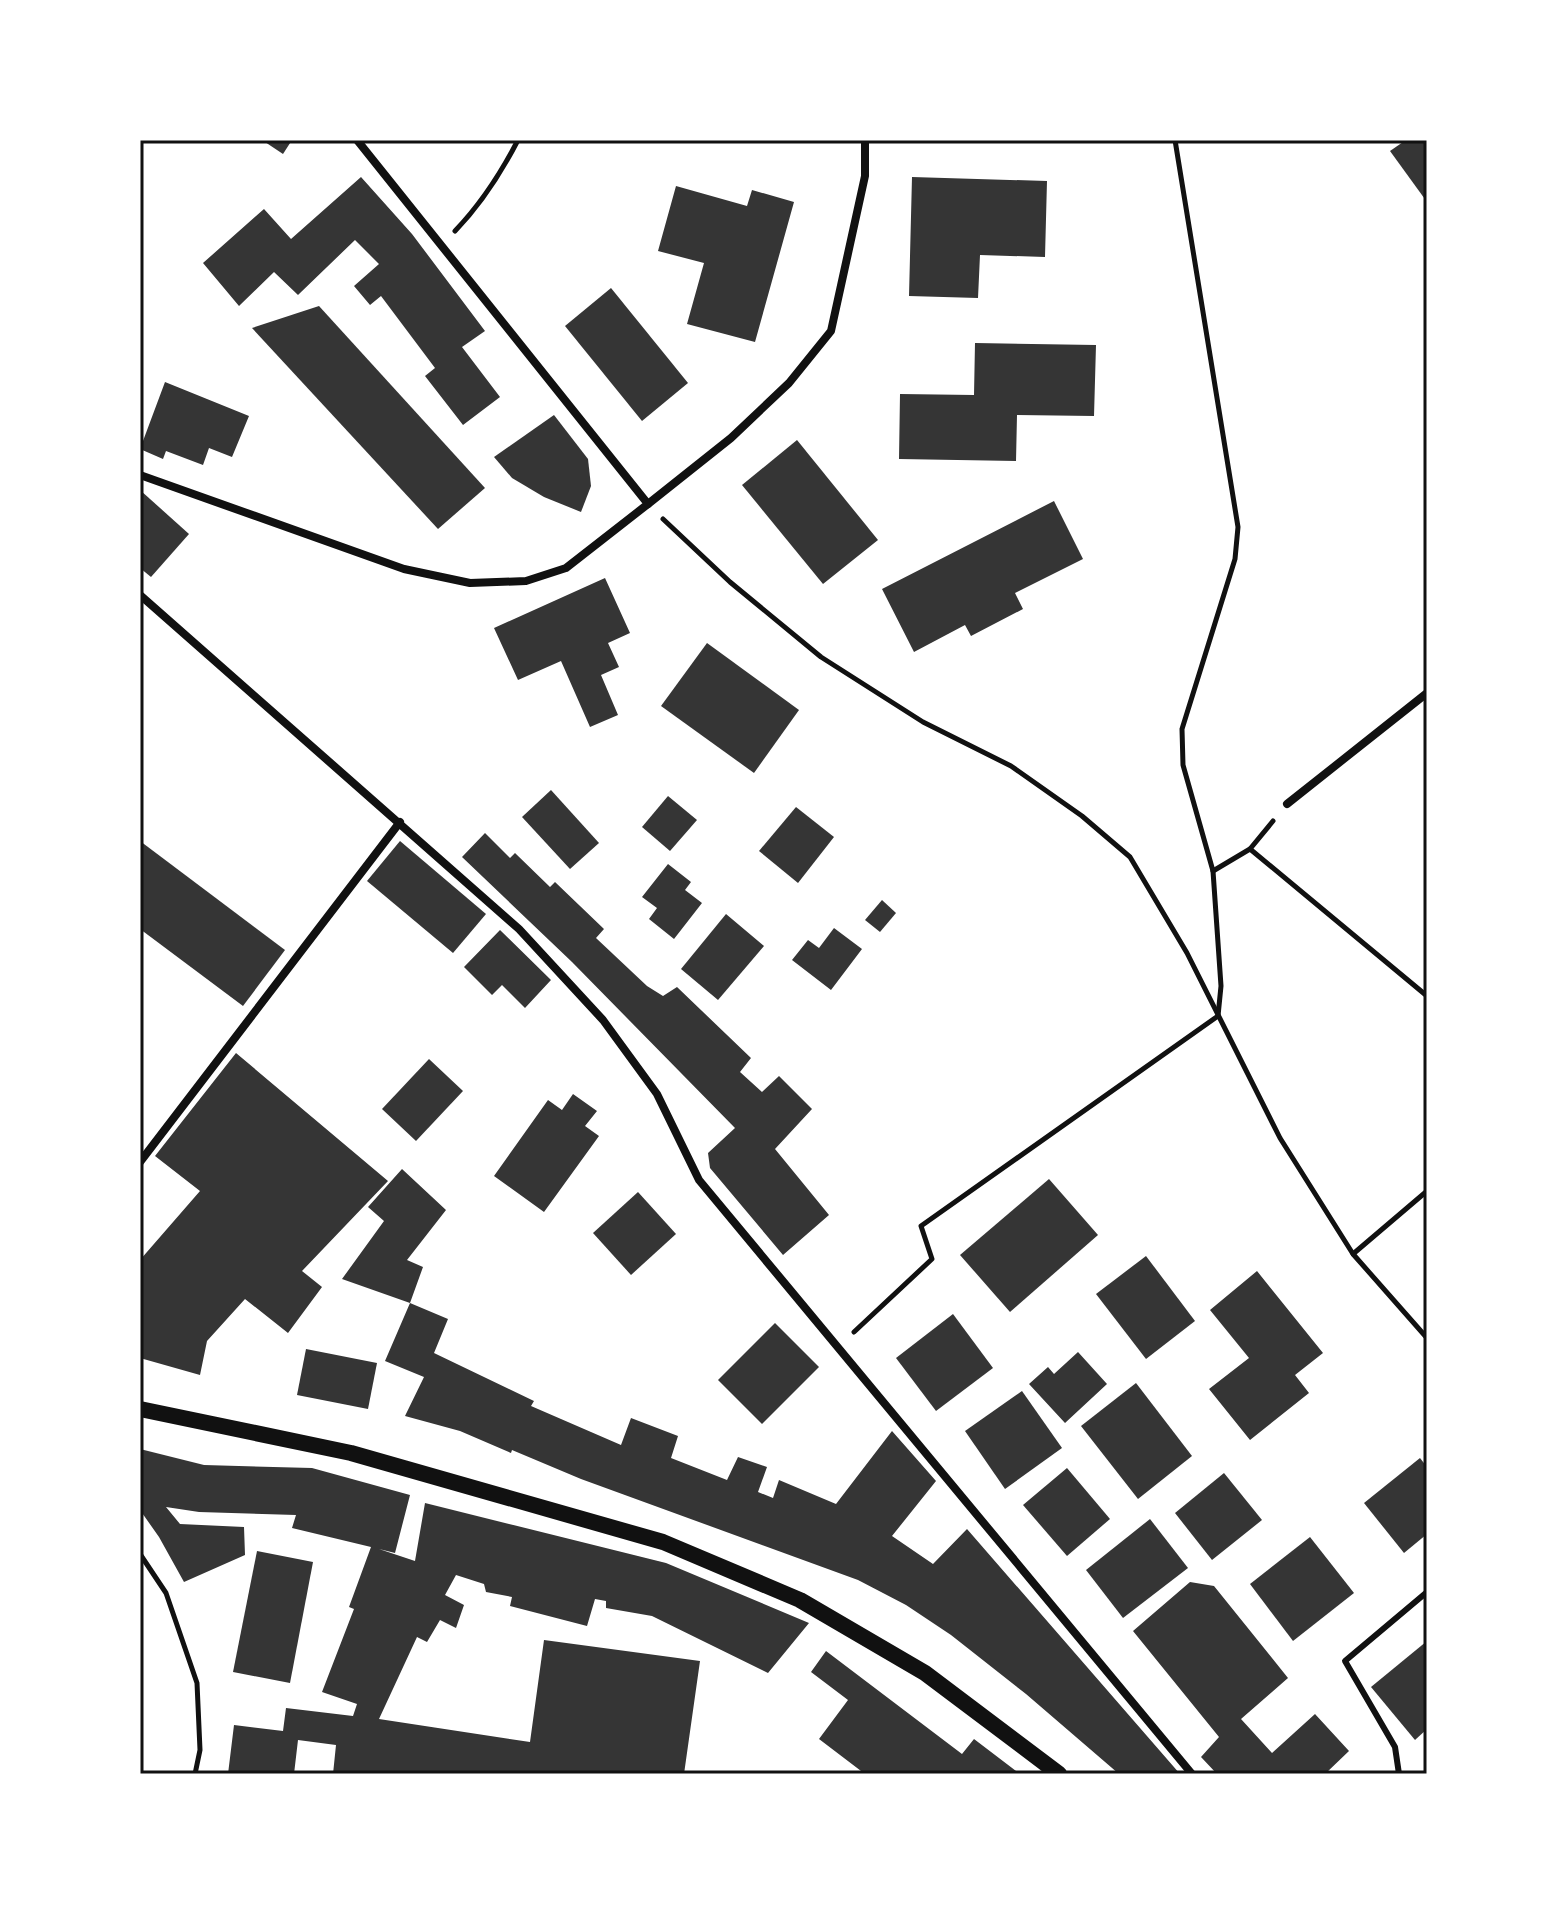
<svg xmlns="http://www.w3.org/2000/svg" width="1567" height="1914" viewBox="0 0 1567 1914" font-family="Roboto,sans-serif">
	<rect width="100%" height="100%" fill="#fff"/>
	<g fill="#353535">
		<path d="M262,140H292L283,154Z"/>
		<path d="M1406,140H1427V202L1390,151Z"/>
		<path d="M361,177L412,234L485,331L462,347L500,397L463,425L425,376L435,368L381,296L370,305L354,286L379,264L355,240L298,295L274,272L239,306L203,263L264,209L291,239Z"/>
		<path d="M912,177L1047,181L1045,257L980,255L978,298L909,296Z"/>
		<path d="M676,186L747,206L752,190L794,202L755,342L687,324L704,263L658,251Z"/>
		<path d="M611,288L688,383L642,421L565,326Z"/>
		<path d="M319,306L485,488L438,529L252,328Z"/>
		<path d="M975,343L1096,345L1094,416L1017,415L1016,461L899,459L900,394L974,395Z"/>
		<path d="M165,382L249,416L232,457L209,448L203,465L166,451L163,459L140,449Z"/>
		<path d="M554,415L588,459L591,486L581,512L544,497L512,478L494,457Z"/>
		<path d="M797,440L878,540L823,584L742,485Z"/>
		<path d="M140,490L189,534L151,577L140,568Z"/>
		<path d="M1054,501L1083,559L1015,593L1023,609L971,636L965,625L914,652L882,589Z"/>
		<path d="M605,578L630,633L608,643L619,667L601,675L618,715L590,727L561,661L518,680L494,628Z"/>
		<path d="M707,643L799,710L754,773L661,706Z"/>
		<path d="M551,790L599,843L570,869L522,817Z"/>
		<path d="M668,796L697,820L670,851L642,827Z"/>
		<path d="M796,807L834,837L798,883L759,851Z"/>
		<path d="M485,833L510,858L515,853L550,887L555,882L604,929L596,938L647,986L663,996L677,987L751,1058L740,1072L762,1092L779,1076L812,1109L775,1149L829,1215L783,1255L710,1168L708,1153L735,1128L572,962L462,857Z"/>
		<path d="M140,841L285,950L243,1006L140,929Z"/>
		<path d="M400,841L486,914L453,953L367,881Z"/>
		<path d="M668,864L691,882L685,890L702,903L674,939L649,919L657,908L642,897Z"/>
		<path d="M882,900L896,913L880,932L865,920Z"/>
		<path d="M726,914L764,946L718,1000L681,969Z"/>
		<path d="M834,928L862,949L831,990L792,960L808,940L819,948Z"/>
		<path d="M500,930L551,980L525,1008L502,985L492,995L464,967Z"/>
		<path d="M236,1053L388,1181L302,1271L322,1287L288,1333L245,1299L207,1341L200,1375L140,1358V1260L200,1191L155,1156Z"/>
		<path d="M429,1059L463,1091L416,1141L382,1109Z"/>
		<path d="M573,1094L597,1111L585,1126L599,1136L544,1212L494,1176L548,1100L562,1110Z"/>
		<path d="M402,1169L446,1210L407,1260L423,1267L410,1303L342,1279L384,1221L368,1207Z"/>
		<path d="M1049,1179L1098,1235L1010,1312L960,1255Z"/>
		<path d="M638,1192L676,1234L631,1275L593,1233Z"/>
		<path d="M1146,1256L1195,1321L1146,1359L1096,1294Z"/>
		<path d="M1257,1271L1323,1353L1295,1375L1309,1393L1250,1440L1209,1389L1249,1358L1210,1310Z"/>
		<path d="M410,1303L448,1319L434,1353L534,1401L531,1406L621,1445L631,1418L678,1436L671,1458L727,1480L738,1457L767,1467L758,1492L773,1498L779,1480L836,1504L892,1431L936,1481L892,1536L933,1564L967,1529L1180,1774H1119L1026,1694L951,1635L906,1605L858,1580L581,1479L512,1450L511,1453L460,1431L405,1416L424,1377L385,1361Z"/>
		<path d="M953,1314L993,1368L936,1411L896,1358Z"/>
		<path d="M775,1323L819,1367L762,1424L718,1380Z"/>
		<path d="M306,1349L377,1363L368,1409L297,1395Z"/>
		<path d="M1078,1352L1107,1384L1065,1423L1029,1384L1048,1367L1054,1374Z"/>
		<path d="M1136,1383L1192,1456L1138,1499L1081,1426Z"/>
		<path d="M1022,1391L1062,1448L1005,1489L965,1431Z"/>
		<path d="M140,1449L204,1465L312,1468L410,1495L395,1553L379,1549L415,1561L425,1503L666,1563L809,1623L768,1673L652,1616L606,1608V1601L595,1599L587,1626L510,1606L512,1597L486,1592L484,1584L456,1575L445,1595L464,1605L456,1628L440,1620L427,1642L417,1637L379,1719L530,1742L544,1640L700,1661L684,1774H333L336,1745L298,1740L294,1774H228L234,1725L283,1731L286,1708L353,1716L357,1704L322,1692L354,1609L349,1607L371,1547L292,1528L296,1515L199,1512L166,1507L180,1524L244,1527L245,1555L184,1582L159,1537L140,1510Z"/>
		<path d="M1420,1458L1427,1467V1534L1404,1553L1364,1503Z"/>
		<path d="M1067,1468L1110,1519L1067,1556L1023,1505Z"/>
		<path d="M1224,1473L1262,1520L1212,1560L1175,1513Z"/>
		<path d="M1150,1519L1188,1568L1123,1618L1086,1570Z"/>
		<path d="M1310,1537L1354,1593L1293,1641L1250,1584Z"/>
		<path d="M257,1551L313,1562L290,1683L233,1672Z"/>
		<path d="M1190,1582L1214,1586L1288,1678L1241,1719L1272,1753L1315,1714L1349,1751L1325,1774H1217L1201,1757L1219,1737L1133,1631Z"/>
		<path d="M1427,1641V1729L1415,1740L1371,1687Z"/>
		<path d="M826,1651L962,1754L974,1739L1020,1774H865L819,1739L848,1700L811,1672Z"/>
	</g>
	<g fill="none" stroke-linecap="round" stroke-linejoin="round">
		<g stroke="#111" stroke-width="5">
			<path d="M455,231C481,204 501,173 518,140"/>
			<path d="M663,519L730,582L821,657L923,722L1011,766L1082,816L1130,857L1187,953L1280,1138L1353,1254L1427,1338"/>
			<path d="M1250,849L1427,996"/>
			<path d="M1213,871L1250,849L1273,821"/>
			<path d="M1353,1254L1427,1191"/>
			<path d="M854,1332L932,1259L921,1226L1218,1016L1221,986L1213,871L1183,765L1182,729L1235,559L1238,527L1175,140"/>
			<path d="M140,1554L166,1593L197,1683L200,1750L195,1774"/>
		</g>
		<path stroke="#111" stroke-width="6" d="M1399,1774L1395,1747L1345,1661L1427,1592"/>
		<g stroke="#111" stroke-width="8">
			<path d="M140,475L404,569L470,583L526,581L566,568L648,504L357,140"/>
			<path d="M648,504L731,438L789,383L831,331L865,176V140"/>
			<path d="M140,595L519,929L603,1020L657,1094L699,1180L1192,1774"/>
			<path d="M1287,804L1427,693"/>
			<path d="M140,1162L400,822"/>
		</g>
		<path stroke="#111" stroke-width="16" d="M140,1409L351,1453L663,1542L800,1600L925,1673L1059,1774"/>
	</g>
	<rect width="1567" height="1914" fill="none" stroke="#ffffff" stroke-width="284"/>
	<rect x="142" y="142" width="1283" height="1630" fill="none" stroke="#111" stroke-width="3"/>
</svg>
